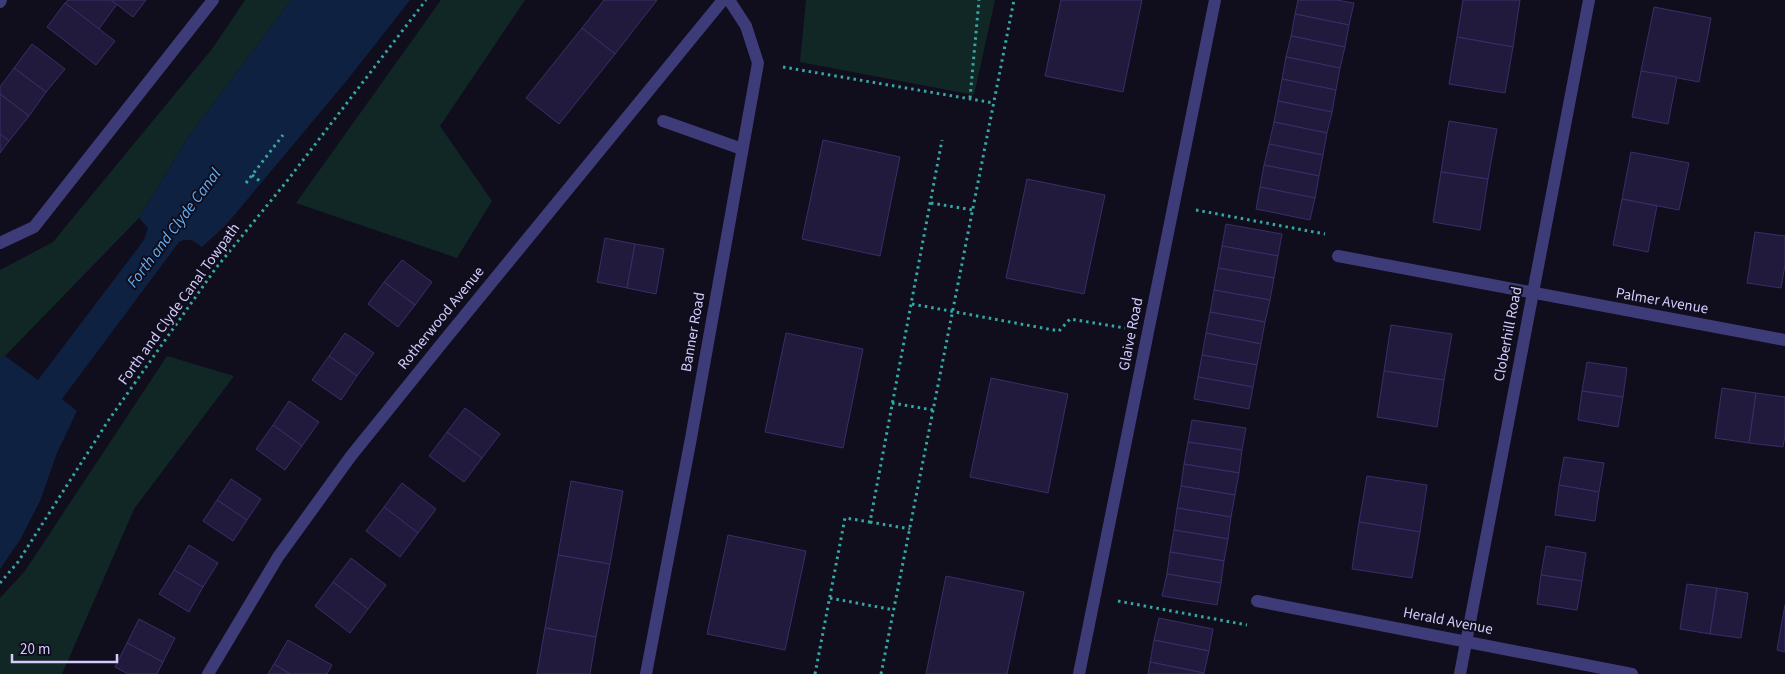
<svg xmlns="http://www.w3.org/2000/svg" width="1785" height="674" viewBox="0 0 1785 674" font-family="'Source Sans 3',sans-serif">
	<rect width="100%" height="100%" fill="#100d1d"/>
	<g fill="#112726">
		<path d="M245,0H291L189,136L139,218L5,356L0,359V270L53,242L212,49Z"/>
		<path d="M441,0H525L440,126L492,201L457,258L296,203Z"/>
		<path d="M806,0H995L974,95L800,62Z"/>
		<path d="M167,356L234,376L134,509L62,674H0V598L25,571Z"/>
	</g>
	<path fill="#0f2140" d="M291,0H410L348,79L226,225L202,247C194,241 189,237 179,242L62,399L77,411L57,453L40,501L20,540L0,569V359L5,356L38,380L144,240L148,228L139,218L189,136Z"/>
	<g fill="#221a3d" stroke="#3a2e68">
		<path d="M68,0H111L117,4L99,29L65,3Z"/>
		<path d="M111,0H146L133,17Z"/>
		<path d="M604,0H657L615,54L582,28Z"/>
		<path d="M1061,0H1142L1123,92L1045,76Z"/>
		<path d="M1298,0H1336L1354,3L1349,25L1295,14Z"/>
		<path d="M1463,0H1520L1513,47L1457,37Z"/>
		<path d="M65,3L115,41L96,65L47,27Z"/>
		<path d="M1654,7L1711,18L1699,82L1641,71Z"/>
		<path d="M1295,14L1349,25L1345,47L1291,36Z"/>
		<path d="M582,28L615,54L559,124L526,98Z"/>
		<path d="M1291,36L1345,47L1340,68L1286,57Z"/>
		<path d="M1457,37L1513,47L1505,93L1449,84Z"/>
		<path d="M32,44L65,69L46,92L14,68Z"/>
		<path d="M1286,57L1340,68L1336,90L1282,79Z"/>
		<path d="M14,68L46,92L29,116L0,94V87Z"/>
		<path d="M1641,71L1677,77L1668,124L1632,117Z"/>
		<path d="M1282,79L1336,90L1332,112L1278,101Z"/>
		<path d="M0,94L29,116L9,141L0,134Z"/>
		<path d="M1278,101L1332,112L1327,133L1274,122Z"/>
		<path d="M1449,121L1497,129L1488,179L1441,172Z"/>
		<path d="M1274,122L1327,133L1323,155L1269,144Z"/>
		<path d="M0,134L9,141L0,153Z"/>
		<path d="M823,140L900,157L880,256L802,239Z"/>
		<path d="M1269,144L1323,155L1319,176L1264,165Z"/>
		<path d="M1631,152L1689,163L1679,210L1622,199Z"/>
		<path d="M1264,165L1319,176L1315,198L1260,187Z"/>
		<path d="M1441,172L1488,179L1480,230L1433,222Z"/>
		<path d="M1027,179L1105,195L1084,294L1006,278Z"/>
		<path d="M1260,187L1315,198L1310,220L1256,209Z"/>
		<path d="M1622,199L1657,206L1648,252L1613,245Z"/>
		<path d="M1226,224L1282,234L1278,256L1222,246Z"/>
		<path d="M1755,232L1785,236V265L1781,288L1747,283Z"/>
		<path d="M605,238L635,244L627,288L597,282Z"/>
		<path d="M635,244L664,249L656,294L627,288Z"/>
		<path d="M1222,246L1278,256L1274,278L1218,268Z"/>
		<path d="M402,260L432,282L415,305L384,282Z"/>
		<path d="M1218,268L1274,278L1270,300L1214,290Z"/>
		<path d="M384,282L415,305L398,327L368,304Z"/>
		<path d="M1214,290L1270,300L1265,322L1210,312Z"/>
		<path d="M1210,312L1265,322L1261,344L1206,333Z"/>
		<path d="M1391,325L1452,334L1444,380L1384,371Z"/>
		<path d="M345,333L374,353L357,376L329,356Z"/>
		<path d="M786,333L863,349L843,448L765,432Z"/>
		<path d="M1206,333L1261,344L1257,365L1202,355Z"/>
		<path d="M1202,355L1257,365L1253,387L1198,377Z"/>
		<path d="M329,356L357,376L341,400L312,380Z"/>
		<path d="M1587,362L1627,368L1623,397L1582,391Z"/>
		<path d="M1384,371L1444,380L1437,427L1377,417Z"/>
		<path d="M1198,377L1253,387L1249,409L1194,399Z"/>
		<path d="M991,378L1068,394L1048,493L970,477Z"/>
		<path d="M1722,388L1756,393L1749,443L1715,438Z"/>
		<path d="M1582,391L1623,397L1618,427L1578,420Z"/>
		<path d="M1756,393L1785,397V435L1783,447L1749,443Z"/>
		<path d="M289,401L319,422L302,446L273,425Z"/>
		<path d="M465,408L500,434L482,458L447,432Z"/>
		<path d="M1192,420L1246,428L1242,450L1188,442Z"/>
		<path d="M273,425L302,446L285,470L256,449Z"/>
		<path d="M447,432L482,458L464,482L429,456Z"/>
		<path d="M1188,442L1242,450L1239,473L1184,464Z"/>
		<path d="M1564,457L1604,463L1599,492L1559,485Z"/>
		<path d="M1184,464L1239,473L1235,495L1181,486Z"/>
		<path d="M1367,476L1427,485L1420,532L1359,522Z"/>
		<path d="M231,479L261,499L247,520L217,500Z"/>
		<path d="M571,481L623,491L610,564L558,555Z"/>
		<path d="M402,483L436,509L418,533L384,507Z"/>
		<path d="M1559,485L1599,492L1595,521L1555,515Z"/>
		<path d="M1181,486L1235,495L1231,517L1177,508Z"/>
		<path d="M217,500L247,520L233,541L203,521Z"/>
		<path d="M384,507L418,533L400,557L366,531Z"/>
		<path d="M1177,508L1231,517L1228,539L1174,530Z"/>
		<path d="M1359,522L1420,532L1412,578L1352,569Z"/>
		<path d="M1174,530L1228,539L1224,561L1170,552Z"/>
		<path d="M728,535L806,551L785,650L707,634Z"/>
		<path d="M189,545L218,563L203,587L174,570Z"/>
		<path d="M1546,546L1586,553L1582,581L1541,575Z"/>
		<path d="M1170,552L1224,561L1221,583L1167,574Z"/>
		<path d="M558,555L610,564L596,637L545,628Z"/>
		<path d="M351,558L386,585L368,609L333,582Z"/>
		<path d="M174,570L203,587L189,612L159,594Z"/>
		<path d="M1167,574L1221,583L1217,605L1162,596Z"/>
		<path d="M1541,575L1582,581L1577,610L1537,604Z"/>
		<path d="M946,576L1024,592L1007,674H926Z"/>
		<path d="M333,582L368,609L350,633L315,606Z"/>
		<path d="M1687,584L1717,588L1710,634L1680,629Z"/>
		<path d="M1717,588L1748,593L1741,638L1710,634Z"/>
		<path d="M1785,605V652L1777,650Z"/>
		<path d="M1159,618L1213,629L1209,651L1154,640Z"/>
		<path d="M139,619L175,638L163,662L127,643Z"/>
		<path d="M545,628L596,637L590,674H537Z"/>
		<path d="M288,640L332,665L327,674H290L274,664Z"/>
		<path d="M1154,640L1209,651L1204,673L1150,662Z"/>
		<path d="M127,643L163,662L157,674H128L115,667Z"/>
		<path d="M1150,662L1204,673V674H1148Z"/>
		<path d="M274,664L290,674H268Z"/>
	</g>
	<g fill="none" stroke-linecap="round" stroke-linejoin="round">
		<g stroke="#34a8a2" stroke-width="3" stroke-dasharray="2.5 4" stroke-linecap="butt">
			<path d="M783,67L994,103"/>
			<path d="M970,98L979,0"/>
			<path d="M252,175L261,182"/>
			<path d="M246,183L283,135"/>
			<path d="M931,203L973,210"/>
			<path d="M1196,210L1325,234"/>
			<path d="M912,304L1059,331L1070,319L1125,328"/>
			<path d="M892,403L933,410"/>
			<path d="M870,522L910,529"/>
			<path d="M0,583L18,562L108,421L216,268L287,181L426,0"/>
			<path d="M830,598L894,610"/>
			<path d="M1118,601L1247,625"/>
			<path d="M815,674L845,518L870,522L942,140"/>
			<path d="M881,674L1014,0"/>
		</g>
		<path stroke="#3e3b79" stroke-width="12" d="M0,243L34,227L213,0"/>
		<g stroke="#3e3b79" stroke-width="12">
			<path d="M0,2L1,0"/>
			<path d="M663,121L742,149"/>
			<path d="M1338,256L1785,340"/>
			<path d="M1257,601L1632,674"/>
			<path d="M646,674L691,438L758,63L746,26L729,0"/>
			<path d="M1079,674L1215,0"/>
			<path d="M1460,674L1589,0"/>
		</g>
		<path stroke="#3e3b79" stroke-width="12" d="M208,674L278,557L351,456L447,337L723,0"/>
	</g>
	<g text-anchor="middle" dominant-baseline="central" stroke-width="4" stroke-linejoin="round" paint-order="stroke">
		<g font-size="15" fill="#d2ccfc" stroke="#100d1d">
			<text transform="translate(1662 301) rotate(10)">Palmer Avenue</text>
			<text transform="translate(179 304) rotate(-54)">Forth and Clyde Canal Towpath</text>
			<text transform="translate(441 318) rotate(-51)">Rotherwood Avenue</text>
			<text transform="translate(693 332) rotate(-80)">Banner Road</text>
			<text transform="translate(1131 334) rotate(-79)">Glaive Road</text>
			<text transform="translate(1508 334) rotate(-79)">Cloberhill Road</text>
			<text transform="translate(1448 621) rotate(11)">Herald Avenue</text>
		</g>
		<g font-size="16" font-style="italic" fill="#61aff5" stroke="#100d1d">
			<text transform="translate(174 228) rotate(-53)">Forth and Clyde Canal</text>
		</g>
	</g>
	<path d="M12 654v8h105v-8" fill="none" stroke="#d2ccfc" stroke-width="2.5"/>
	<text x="20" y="654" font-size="15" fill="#d2ccfc" stroke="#100d1d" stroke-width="4" paint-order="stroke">20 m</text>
</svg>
